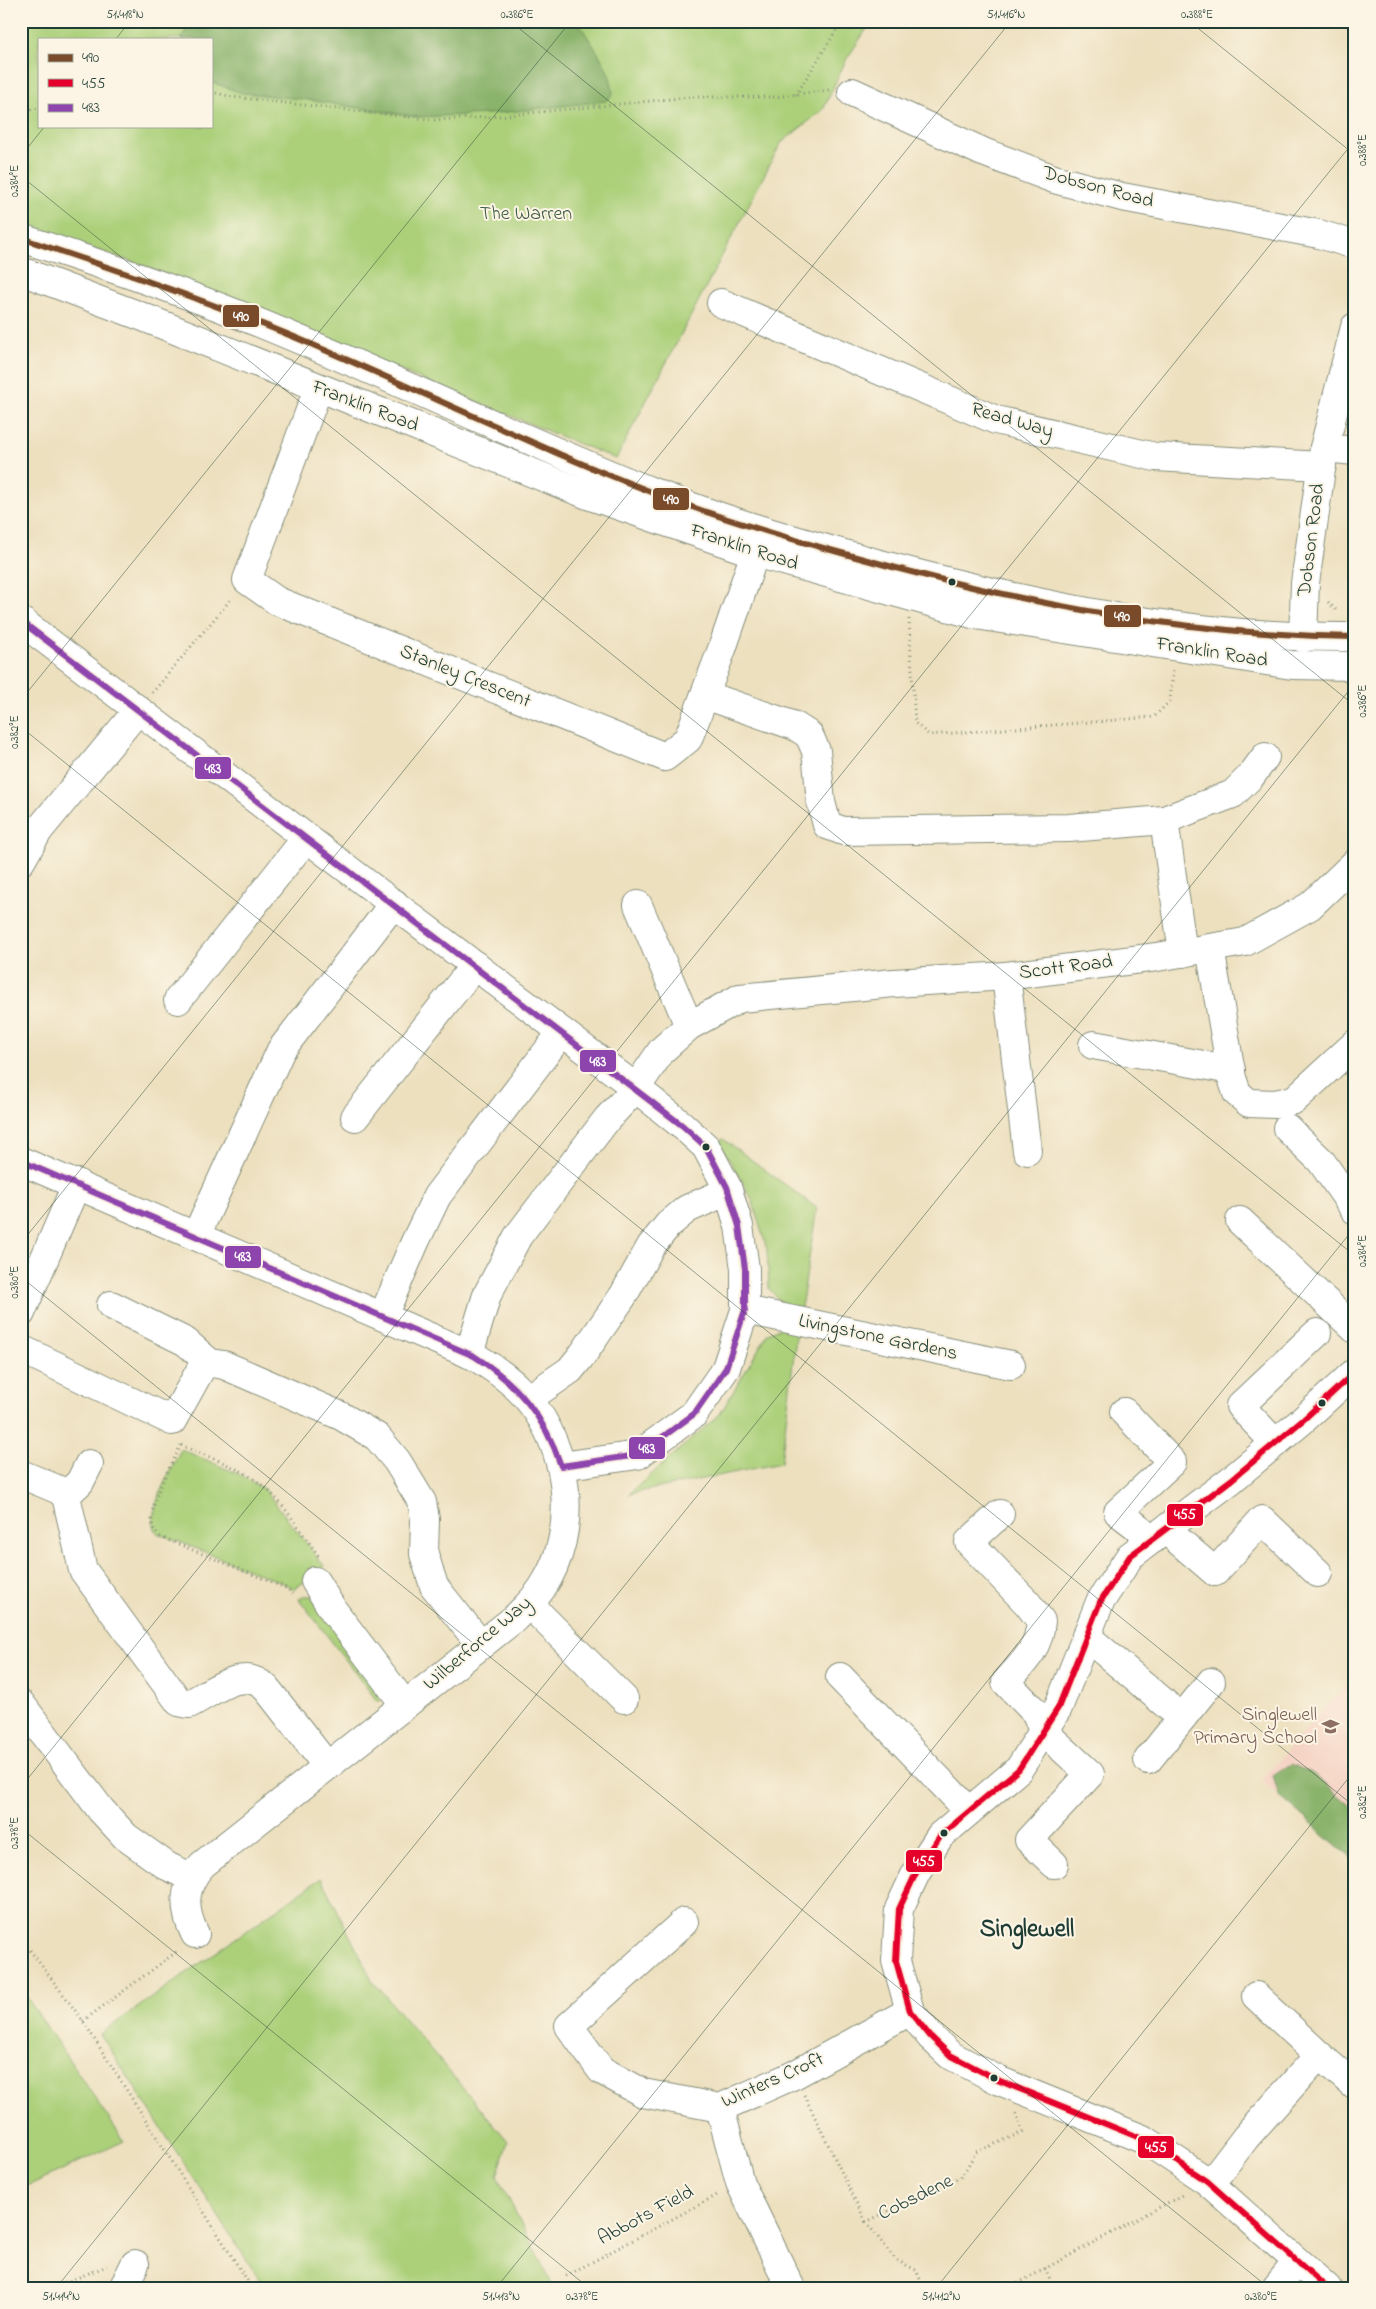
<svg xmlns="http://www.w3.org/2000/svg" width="1376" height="2309" viewBox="0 0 1376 2309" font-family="'Indie Flower',sans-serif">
	<rect width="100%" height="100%" fill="#fcf5e5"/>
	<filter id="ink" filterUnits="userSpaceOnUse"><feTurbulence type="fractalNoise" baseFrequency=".02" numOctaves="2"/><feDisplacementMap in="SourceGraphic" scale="10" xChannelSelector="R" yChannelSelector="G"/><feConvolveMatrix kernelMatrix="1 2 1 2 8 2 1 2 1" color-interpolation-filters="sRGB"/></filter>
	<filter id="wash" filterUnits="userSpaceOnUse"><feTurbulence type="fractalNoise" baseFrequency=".0096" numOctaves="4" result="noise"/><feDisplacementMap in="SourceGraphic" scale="20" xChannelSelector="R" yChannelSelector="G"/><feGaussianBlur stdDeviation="1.12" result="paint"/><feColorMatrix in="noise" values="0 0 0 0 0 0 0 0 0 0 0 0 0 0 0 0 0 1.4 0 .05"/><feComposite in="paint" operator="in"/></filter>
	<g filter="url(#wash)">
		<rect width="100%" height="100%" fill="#ede0bf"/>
		<path fill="#f5d2c3" d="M1355,1675V1861L1261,1780Z"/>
		<g fill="#acd07a" stroke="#668657" fill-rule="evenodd">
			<path d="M21,21H872L846,60L823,110L781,143L616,459L150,268L21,224ZM39,39H211V126H39Z"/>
			<path d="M723,1139L817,1208L801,1308L784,1305L769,1289L767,1250L752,1199L719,1142Z"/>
			<path d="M781,1327L797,1329L781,1463L629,1494L720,1414L768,1333Z"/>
			<path d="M181,1449L243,1476L265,1490L324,1566L323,1568L293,1590L288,1585L157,1533C144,1513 172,1469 181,1449Z"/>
			<path d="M305,1596H311L388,1693L380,1701H377L299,1599Z"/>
			<path d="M321,1878L372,1980L508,2141L497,2176L554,2288H265L100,2034Z"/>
			<path d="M21,1989L124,2141L21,2189Z"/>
		</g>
		<g fill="#89b26a" stroke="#54784f">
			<path d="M190,21H578C590,43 613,69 613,95L606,101L490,114L417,117L302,99L242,93L211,82V39H182Z"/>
			<path d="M1291,1764L1313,1774L1355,1809V1861L1279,1796L1273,1776Z"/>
		</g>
	</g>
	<g filter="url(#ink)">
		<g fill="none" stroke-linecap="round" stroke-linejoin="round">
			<defs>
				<g id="minor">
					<path d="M852,92L983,152L1054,179L1122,197L1319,234L1355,245"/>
					<path d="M21,238C97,263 173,288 247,318C384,373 517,438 655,493C727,522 802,542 876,563C1032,605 1193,639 1355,637"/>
					<path d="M21,271L143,317L588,495L755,553L976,615L1292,665L1355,666"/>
					<path d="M721,303L996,420L1155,457L1322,466"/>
					<path d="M318,389L247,580L277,601L665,757L688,739L722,649L755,553"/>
					<path d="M1324,448L1355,451"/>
					<path d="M21,621L636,1088L683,1126L706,1147L727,1187L739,1226L745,1269V1310L726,1368L694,1414L638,1455L561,1466"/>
					<path d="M1303,638L1305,583L1324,448L1355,327"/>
					<path d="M705,695L795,726L809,735L816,751L821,802L827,825L843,831L1069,828L1164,820L1233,794L1251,776L1265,757"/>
					<path d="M1164,820L1183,953"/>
					<path d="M21,861L39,830L138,710"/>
					<path d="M638,905L689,1026"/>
					<path d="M1210,948L1232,1078L1237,1093L1249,1103L1275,1104L1294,1100L1355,1044"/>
					<path d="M1006,976L1027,1151"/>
					<path d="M178,1000L307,837"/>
					<path d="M1093,1045L1231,1070"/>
					<path d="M355,1117L475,965"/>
					<path d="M1287,1128L1321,1161L1355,1210"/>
					<path d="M21,1161L474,1356C494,1368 513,1381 528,1399C570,1450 580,1531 542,1588C534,1600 524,1609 514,1619L202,1865C183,1886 182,1908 195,1934"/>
					<path d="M1240,1221L1355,1329"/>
					<path d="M196,1236L281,1050L394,903"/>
					<path d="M111,1305L186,1342L210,1363"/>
					<path d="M745,1310L1011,1365"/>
					<path d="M21,1313L77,1183"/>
					<path d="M383,1316L415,1242L437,1196L562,1032"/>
					<path d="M21,1349L172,1421L202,1367L210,1363L224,1365L341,1416L377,1437L397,1461L422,1502L425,1519L424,1554L434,1586L481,1645"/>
					<path d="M469,1354L487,1295L518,1236L607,1119L636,1088L662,1050L689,1026L740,998L894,983L1006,976L1157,957L1245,942L1310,906L1355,863"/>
					<path d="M528,1399L570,1370L583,1354L623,1296L651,1246L668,1225L687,1209L728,1191"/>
					<path d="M1124,1412L1172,1462L1118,1512L1153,1539"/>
					<path d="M1275,1443L1240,1406L1317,1333"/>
					<path d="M21,1474L59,1490L66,1496L83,1570L179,1702L189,1704C212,1693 243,1664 267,1689L327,1766"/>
					<path d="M65,1496L80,1482L89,1464"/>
					<path d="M1000,1514L969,1542L1028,1604L1041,1621C1039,1649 1024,1662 1006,1682L1036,1713L1043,1731L1090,1774L1029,1840L1054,1864"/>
					<path d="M1166,1530L1215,1572L1262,1520L1318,1573"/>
					<path d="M315,1581L333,1610L405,1705"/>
					<path d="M529,1604L624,1699"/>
					<path d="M1086,1636L1182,1718"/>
					<path d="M840,1677L969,1811"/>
					<path d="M21,1704L101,1810L126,1837L167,1866L192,1878"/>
					<path d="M1148,1760L1211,1682"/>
					<path d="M684,1922L569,2026L601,2070L643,2093L720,2108L794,2075L910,2011"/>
					<path d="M1319,2055L1355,2086"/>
					<path d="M720,2108L740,2183L791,2288"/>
					<path d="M1210,2184L1246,2137L1319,2055L1256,1996"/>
					<path d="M123,2288L135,2264"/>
					<path d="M1276,2288L1297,2262"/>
					<path d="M1327,2288L1207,2181L1145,2140L1000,2081L950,2055L930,2036L910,2011L896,1961L899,1909L916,1873L940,1836L1019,1769L1058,1708L1100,1602L1130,1556L1231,1480L1303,1420L1355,1372"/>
				</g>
			</defs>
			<use href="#minor" stroke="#868e7a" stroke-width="30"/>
			<g stroke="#868e7a" stroke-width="3" stroke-dasharray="1 4" stroke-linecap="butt">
				<path d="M211,92L233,97L435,120L490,117L690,97H775L829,90"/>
				<path d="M796,95L842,21"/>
				<path d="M21,111L39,108"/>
				<path d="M1328,602L1338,612"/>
				<path d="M909,619L915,723L929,735L1154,717L1170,701L1173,670"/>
				<path d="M152,693L232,598"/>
				<path d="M181,1445C172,1465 135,1522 161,1537L288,1589L293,1594"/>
				<path d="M181,1445C205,1456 232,1464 254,1479C282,1498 300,1531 320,1558"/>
				<path d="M21,1938L83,2021L252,2288"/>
				<path d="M83,2021L179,1950"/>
				<path d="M804,2095L866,2222"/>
				<path d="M1045,2268L1054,2288"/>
				<path d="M566,2276L719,2194"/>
				<path d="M51,2288L107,2266"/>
				<path d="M924,2288L916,2270L896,2260L866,2222L962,2176L976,2152L1023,2132L1016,2113"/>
				<path d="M1009,2288L1184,2194"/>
			</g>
			<use href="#minor" stroke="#fff" stroke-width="28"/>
			<defs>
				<path id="bus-1" d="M21,238C115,269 208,301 299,339C427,393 551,455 681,503C738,524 797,541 856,557C1019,603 1185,635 1355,637"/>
				<path id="bus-2" d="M1327,2288L1207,2181L1145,2140L1000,2081L950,2055L930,2036L910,2011L896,1961L899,1909L916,1873L940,1836L1019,1769L1058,1708L1100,1602L1130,1556L1231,1480L1303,1420L1355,1372"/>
				<path id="bus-3" d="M21,621L683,1126L706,1147L727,1187L739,1226L745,1269V1310L726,1368L694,1414L638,1455L561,1466C545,1417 517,1383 474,1356L21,1161"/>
			</defs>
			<use href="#bus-1" stroke="#fcf5e5" stroke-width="10"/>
			<use href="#bus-2" stroke="#fcf5e5" stroke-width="10"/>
			<use href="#bus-3" stroke="#fcf5e5" stroke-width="10"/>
			<use href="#bus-1" stroke="#7a4b2a" stroke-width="6"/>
			<use href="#bus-2" stroke="#e4002b" stroke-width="6"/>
			<use href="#bus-3" stroke="#8e44ad" stroke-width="6"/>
		</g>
	</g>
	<path fill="none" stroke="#1f3d34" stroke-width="1" stroke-opacity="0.45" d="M510,21L1355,706M1189,21L1355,155M116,39L130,21M21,156L45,126M21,176L1355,1256M21,700L571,21M21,727L1355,1807M21,1243L1011,21M21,1277L1269,2288M21,1787L1355,140M21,1828L589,2288M56,2288L1355,683M496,2288L1355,1227M936,2288L1355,1770"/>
	<defs>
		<symbol id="school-bare" viewBox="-9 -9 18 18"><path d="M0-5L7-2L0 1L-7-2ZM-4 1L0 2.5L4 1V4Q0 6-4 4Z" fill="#8d6e63" stroke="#fcf5e5" stroke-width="2.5" paint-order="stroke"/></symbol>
	</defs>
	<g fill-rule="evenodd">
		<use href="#school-bare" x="1318" y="1714" width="25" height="25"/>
	</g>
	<g fill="#1f3d34" stroke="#fcf5e5" stroke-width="2">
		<circle cx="952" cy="582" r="4.5"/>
		<circle cx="706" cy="1147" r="4.5"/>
		<circle cx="1322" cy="1403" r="4.5"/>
		<circle cx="944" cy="1833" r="4.5"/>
		<circle cx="994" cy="2078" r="4.5"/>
	</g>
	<g text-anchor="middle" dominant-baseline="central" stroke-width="4" stroke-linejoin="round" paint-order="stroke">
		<g font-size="20" fill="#1f3d34" stroke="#fcf5e5">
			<text transform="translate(1098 188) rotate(15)">Dobson Road</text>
			<text transform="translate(365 407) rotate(21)">Franklin Road</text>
			<text transform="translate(1012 421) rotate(16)">Read Way</text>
			<text transform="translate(1312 540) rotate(-83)">Dobson Road</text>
			<text transform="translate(744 548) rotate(18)">Franklin Road</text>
			<text transform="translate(1212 653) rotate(9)">Franklin Road</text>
			<text transform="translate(465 677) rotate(22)">Stanley Crescent</text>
			<text transform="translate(1066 968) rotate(-7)">Scott Road</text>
			<text transform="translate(878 1338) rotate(12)">Livingstone Gardens</text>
			<text transform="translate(478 1644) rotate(-40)">Wilberforce Way</text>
			<text transform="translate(773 2081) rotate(-24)">Winters Croft</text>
			<text transform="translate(916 2198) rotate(-26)">Cobsdene</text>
			<text transform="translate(646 2216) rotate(-28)">Abbots Field</text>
		</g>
		<g font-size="20" fill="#3b5a42" stroke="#fcf5e5">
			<text x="526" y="214">The Warren</text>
		</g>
		<g font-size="20" fill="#785e54" stroke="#fcf5e5" text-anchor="end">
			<text x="1317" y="1715">Singlewell<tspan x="1317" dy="23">Primary School</tspan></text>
		</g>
		<g font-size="25" font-weight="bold" fill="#1f3d34" stroke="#fcf5e5">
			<text x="1027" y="1930">Singlewell</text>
		</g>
	</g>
	<g stroke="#fcf5e5" stroke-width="2">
		<rect x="222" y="304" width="38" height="24" rx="5" fill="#7a4b2a"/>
		<rect x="652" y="487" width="38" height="24" rx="5" fill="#7a4b2a"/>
		<rect x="1103" y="604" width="39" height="24" rx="5" fill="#7a4b2a"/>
		<rect x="194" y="756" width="38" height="24" rx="5" fill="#8e44ad"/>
		<rect x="579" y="1049" width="38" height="24" rx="5" fill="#8e44ad"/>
		<rect x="224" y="1245" width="38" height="24" rx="5" fill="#8e44ad"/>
		<rect x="628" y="1436" width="38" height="24" rx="5" fill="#8e44ad"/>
		<rect x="1166" y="1503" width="38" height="24" rx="5" fill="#e4002b"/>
		<rect x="905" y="1849" width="38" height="24" rx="5" fill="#e4002b"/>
		<rect x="1137" y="2135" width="38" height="24" rx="5" fill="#e4002b"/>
	</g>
	<g font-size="14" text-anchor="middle" font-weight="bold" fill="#fff">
		<text x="241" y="321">490</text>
		<text x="671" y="504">490</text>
		<text x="1122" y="621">490</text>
		<text x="213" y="773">483</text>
		<text x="598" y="1066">483</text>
		<text x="243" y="1261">483</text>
		<text x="647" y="1453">483</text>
		<text x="1185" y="1519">455</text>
		<text x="924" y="1866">455</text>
		<text x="1156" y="2152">455</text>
	</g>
	<rect width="1376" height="2309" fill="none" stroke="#fcf5e5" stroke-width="55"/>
	<rect x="38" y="38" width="175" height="90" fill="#fcf5e5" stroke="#a4ab9e"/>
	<rect x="48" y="54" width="25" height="8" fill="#7a4b2a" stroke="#a4ab9e"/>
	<text x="82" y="62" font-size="15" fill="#1f3d34">490</text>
	<rect x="48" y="79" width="25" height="8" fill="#e4002b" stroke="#a4ab9e"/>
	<text x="82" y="88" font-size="15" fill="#1f3d34">455</text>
	<rect x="48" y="104" width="25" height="8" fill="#8e44ad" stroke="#a4ab9e"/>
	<text x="82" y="112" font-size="15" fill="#1f3d34">483</text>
	<rect x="28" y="28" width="1320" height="2254" fill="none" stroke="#1f3d34" stroke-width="2"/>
	<g font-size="12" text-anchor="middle" fill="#1f3d34">
		<text x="125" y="18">51.418°N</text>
		<text x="517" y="18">0.386°E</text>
		<text x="1006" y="18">51.416°N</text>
		<text x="1197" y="18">0.388°E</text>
		<text transform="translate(1362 150) rotate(-90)" y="4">0.388°E</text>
		<text transform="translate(14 181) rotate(-90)" y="4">0.384°E</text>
		<text transform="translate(1362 701) rotate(-90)" y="4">0.386°E</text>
		<text transform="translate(14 732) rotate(-90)" y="4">0.382°E</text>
		<text transform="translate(1362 1251) rotate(-90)" y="4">0.384°E</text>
		<text transform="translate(14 1282) rotate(-90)" y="4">0.380°E</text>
		<text transform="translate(1362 1802) rotate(-90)" y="4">0.382°E</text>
		<text transform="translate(14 1833) rotate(-90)" y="4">0.378°E</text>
		<text x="61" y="2300">51.414°N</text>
		<text x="501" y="2300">51.413°N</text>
		<text x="582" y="2300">0.378°E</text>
		<text x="941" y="2300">51.412°N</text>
		<text x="1261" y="2300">0.380°E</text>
	</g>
</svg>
